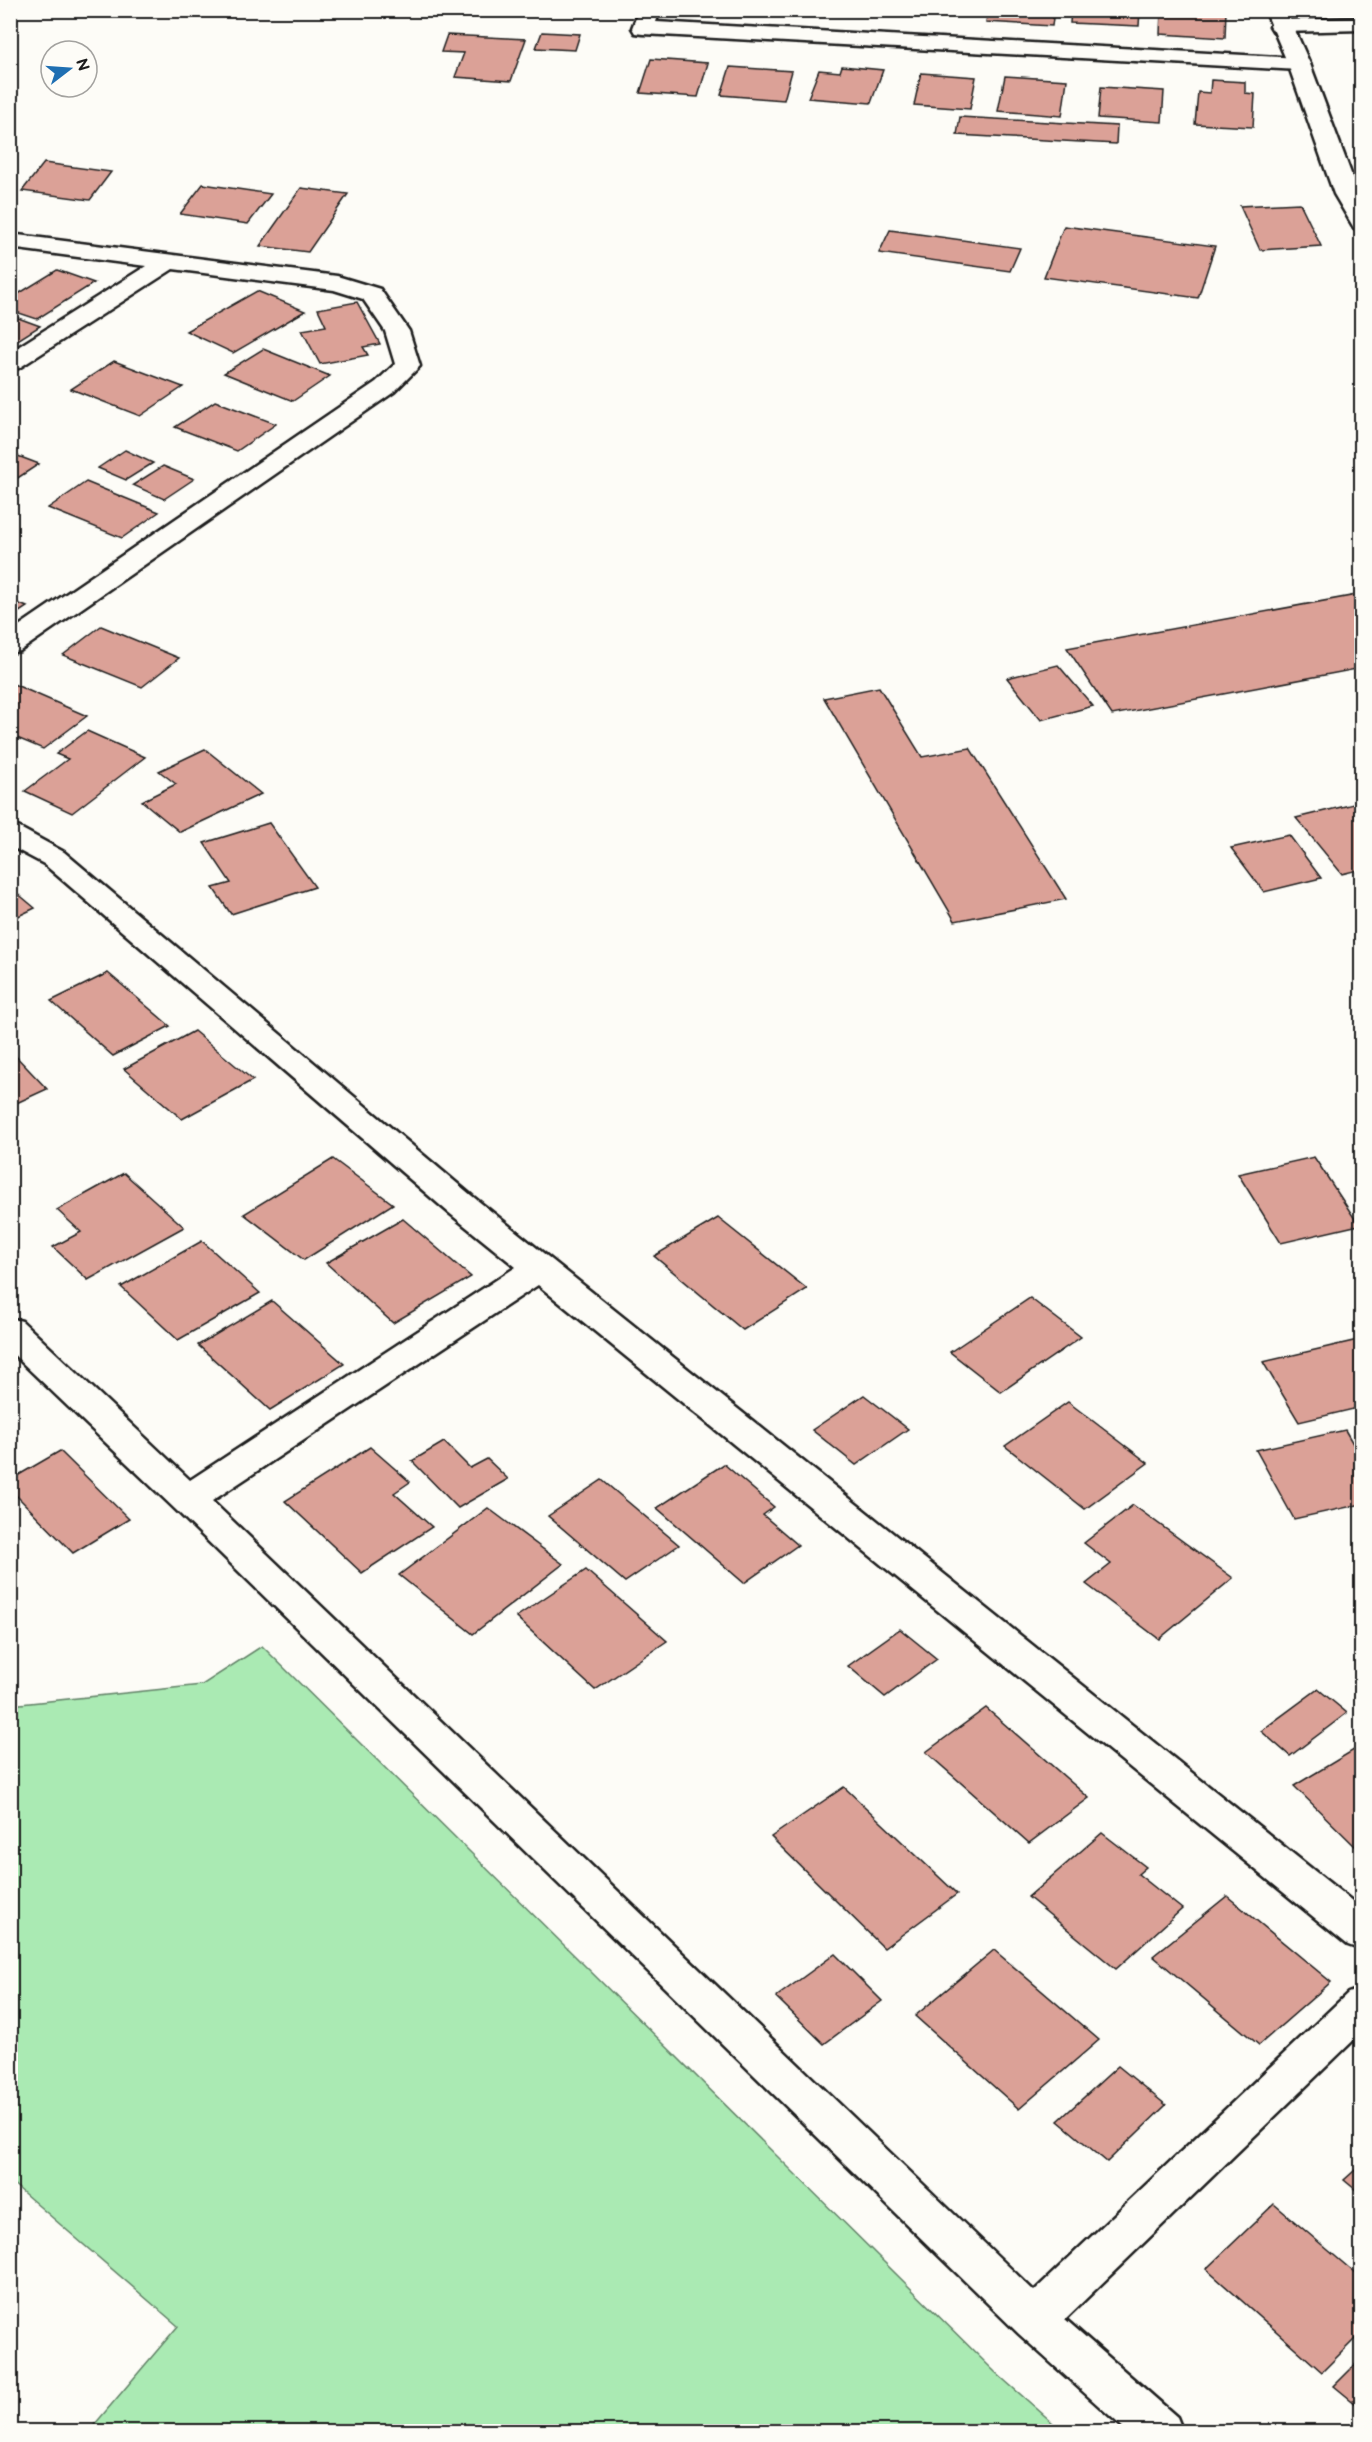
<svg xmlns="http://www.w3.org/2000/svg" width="1372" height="2442" viewBox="0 0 1372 2442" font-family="'Balsamiq Sans',sans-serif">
	<rect width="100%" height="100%" fill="#fdfcf7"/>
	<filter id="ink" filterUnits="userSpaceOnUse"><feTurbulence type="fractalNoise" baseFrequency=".0167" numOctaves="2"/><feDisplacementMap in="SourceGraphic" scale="12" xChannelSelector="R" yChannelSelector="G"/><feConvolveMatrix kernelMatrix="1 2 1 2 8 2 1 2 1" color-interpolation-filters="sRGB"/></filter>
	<g filter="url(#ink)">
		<path fill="#aaeab3" stroke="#638368" stroke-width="1.5" d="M262,1646L995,2372L1062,2431H89L178,2326L11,2182V1705L202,1685Z"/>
		<g fill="#dba197" stroke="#1c1c1c" stroke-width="1.5">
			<path d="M907,10H954L953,14Z"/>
			<path d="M988,10H1054L1052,26L986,22Z"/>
			<path d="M1071,10H1140L1139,26L1070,23Z"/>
			<path d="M1161,10H1226L1225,38L1160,34Z"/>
			<path d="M542,32L580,34L575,50L536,48Z"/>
			<path d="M447,35L526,39L511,81L455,77L464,53L441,52Z"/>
			<path d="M651,59L708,63L698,97L640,93Z"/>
			<path d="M842,66L883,70L871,103L808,98L819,70L840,72Z"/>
			<path d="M730,67L792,71L784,100L721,95Z"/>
			<path d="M921,73L976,77L970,109L914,105Z"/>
			<path d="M1005,76L1067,80L1062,116L998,111Z"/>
			<path d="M1211,80L1245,82V93L1255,94L1253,127L1195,124L1198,92L1210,93Z"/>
			<path d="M1101,87L1164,91L1162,122L1098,118Z"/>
			<path d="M960,117L1117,126L1116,144L957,135Z"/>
			<path d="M44,163L111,172L90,200L22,191Z"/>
			<path d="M203,184L271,194L248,224L180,214Z"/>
			<path d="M301,188L348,194L308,252L260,246Z"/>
			<path d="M1300,203L1321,246L1260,250L1240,206Z"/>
			<path d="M1064,226L1215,246L1198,298L1044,277Z"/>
			<path d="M890,230L1020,248L1010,271L879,253Z"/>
			<path d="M57,270L94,283L37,319L10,310V299Z"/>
			<path d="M257,291L305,311L233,353L186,331Z"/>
			<path d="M357,302L380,344L363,347L368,355L320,364L302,330L326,326L318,309Z"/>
			<path d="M10,315L40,326L10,345Z"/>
			<path d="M263,349L330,376L293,401L224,373Z"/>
			<path d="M114,361L183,387L140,416L71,389Z"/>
			<path d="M215,401L276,424L237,451L175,427Z"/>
			<path d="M125,450L153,463L126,480L98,468Z"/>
			<path d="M10,453L39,464L10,483Z"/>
			<path d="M163,466L194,479L164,499L133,485Z"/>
			<path d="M86,482L159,512L122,538L48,508Z"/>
			<path d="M1362,594V668L1112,715L1067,648Z"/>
			<path d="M10,600L27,607L10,618Z"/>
			<path d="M101,626L179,658L142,687L63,655Z"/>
			<path d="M1058,665L1093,706L1041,720L1007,678Z"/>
			<path d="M11,683L87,716L43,749L10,735Z"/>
			<path d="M879,687L922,757L970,748L1066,899L955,921L824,698Z"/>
			<path d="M87,731L145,757L72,813L25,791L68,759L56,754Z"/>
			<path d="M205,749L261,794L180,832L142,801L176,784L159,771Z"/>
			<path d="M1362,802V869L1342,874L1296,818Z"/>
			<path d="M269,823L315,887L231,914L213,888L231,883L204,843Z"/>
			<path d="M1289,835L1321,878L1264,892L1231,848Z"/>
			<path d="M10,887L35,908L10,920Z"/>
			<path d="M108,973L170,1026L113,1056L51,1001Z"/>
			<path d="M194,1031L253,1080L182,1119L124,1069Z"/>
			<path d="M10,1050L47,1089L10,1106Z"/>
			<path d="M1314,1157L1359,1225L1281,1243L1238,1174Z"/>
			<path d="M333,1159L393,1204L304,1260L244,1214Z"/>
			<path d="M124,1173L184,1227L88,1280L53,1247L81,1232L57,1210Z"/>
			<path d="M718,1218L807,1289L743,1330L654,1256Z"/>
			<path d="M403,1219L471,1277L393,1323L326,1263Z"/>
			<path d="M202,1241L260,1293L178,1340L121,1287Z"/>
			<path d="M1030,1298L1081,1337L1001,1392L950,1352Z"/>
			<path d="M272,1301L344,1364L270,1410L198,1345Z"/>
			<path d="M1362,1339V1407L1299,1422L1263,1362Z"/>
			<path d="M864,1395L908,1429L856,1465L812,1430Z"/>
			<path d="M1068,1402L1148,1463L1085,1509L1005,1446Z"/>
			<path d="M1345,1430L1362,1459V1504L1294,1519L1256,1450Z"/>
			<path d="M444,1442L470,1468L487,1459L508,1479L458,1508L412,1461Z"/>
			<path d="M370,1447L410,1482L394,1493L432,1527L362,1573L285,1501Z"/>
			<path d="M60,1451L129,1519L73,1553L10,1489V1480Z"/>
			<path d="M724,1464L774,1507L763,1515L798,1545L744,1583L657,1508Z"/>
			<path d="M602,1480L679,1545L625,1582L548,1516Z"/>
			<path d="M1133,1505L1233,1578L1159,1639L1086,1584L1111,1564L1084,1543Z"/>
			<path d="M488,1508L563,1564L473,1634L399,1575Z"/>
			<path d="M586,1570L667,1641L595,1690L516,1617Z"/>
			<path d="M900,1629L937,1659L885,1697L848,1666Z"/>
			<path d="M1318,1689L1347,1713L1290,1756L1261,1731Z"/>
			<path d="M986,1708L1089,1798L1029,1843L926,1752Z"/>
			<path d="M1362,1745V1853L1294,1786Z"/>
			<path d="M844,1787L957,1894L884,1948L771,1837Z"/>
			<path d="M1102,1833L1146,1867L1138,1874L1182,1909L1116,1969L1028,1897Z"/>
			<path d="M1227,1896L1331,1982L1259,2045L1153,1956Z"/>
			<path d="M994,1950L1099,2040L1019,2109L915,2016Z"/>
			<path d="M835,1954L882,2001L824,2044L776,1997Z"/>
			<path d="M1118,2066L1166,2105L1107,2162L1058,2121Z"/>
			<path d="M1362,2164V2195L1344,2180Z"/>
			<path d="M1274,2204L1362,2279V2332L1322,2372L1206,2269Z"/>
			<path d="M1362,2358V2409L1334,2386Z"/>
		</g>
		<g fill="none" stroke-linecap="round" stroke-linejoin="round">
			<defs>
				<g id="minor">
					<path d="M639,10H660L656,22L1299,58L1307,59L1310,64L1307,69L1299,70L643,34L635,33L632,28Z"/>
					<path d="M1362,18V30L1281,32L1273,31L1270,26L1273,21L1281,20Z"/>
					<path d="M10,234L337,276L380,289L409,331L420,366L394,392L20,651L10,653V632L376,382L395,364L385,331L363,299L334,290L173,269L19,368L10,370V352L146,266L10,248Z"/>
					<path d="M10,825L20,828L64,852L472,1196L1362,1909V1950L1348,1945L538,1285L212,1501L1034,2291L1348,1993L1362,1988V2032L1065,2319L1177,2417L1183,2432H1128L1019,2334L175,1509L10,1351V1318L22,1321L190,1480L516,1267L448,1212L44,864L10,846Z"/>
				</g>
				<path id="tertiary" d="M1265,10H1286L1310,64L1362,203V230L1354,228L1334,194L1288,64Z"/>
			</defs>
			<use href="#minor" stroke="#1c1c1c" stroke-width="5"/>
			<use href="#tertiary" stroke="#1c1c1c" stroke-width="5"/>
			<use href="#minor" fill="#fdfcf7" fill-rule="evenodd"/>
			<use href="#tertiary" fill="#fdfcf7" fill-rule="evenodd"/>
		</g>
	</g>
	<rect width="1372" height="2442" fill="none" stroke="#fdfcf7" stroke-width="36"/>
	<rect x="18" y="18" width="1336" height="2406" fill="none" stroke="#1c1c1c" stroke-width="2" filter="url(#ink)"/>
	<g transform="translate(69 69) rotate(73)"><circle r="28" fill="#fdfcf7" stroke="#a3a29f" stroke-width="1.5"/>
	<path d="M0-4.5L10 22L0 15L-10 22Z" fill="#1f6fb2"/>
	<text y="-9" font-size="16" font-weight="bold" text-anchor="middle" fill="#1c1c1c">N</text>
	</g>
</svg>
